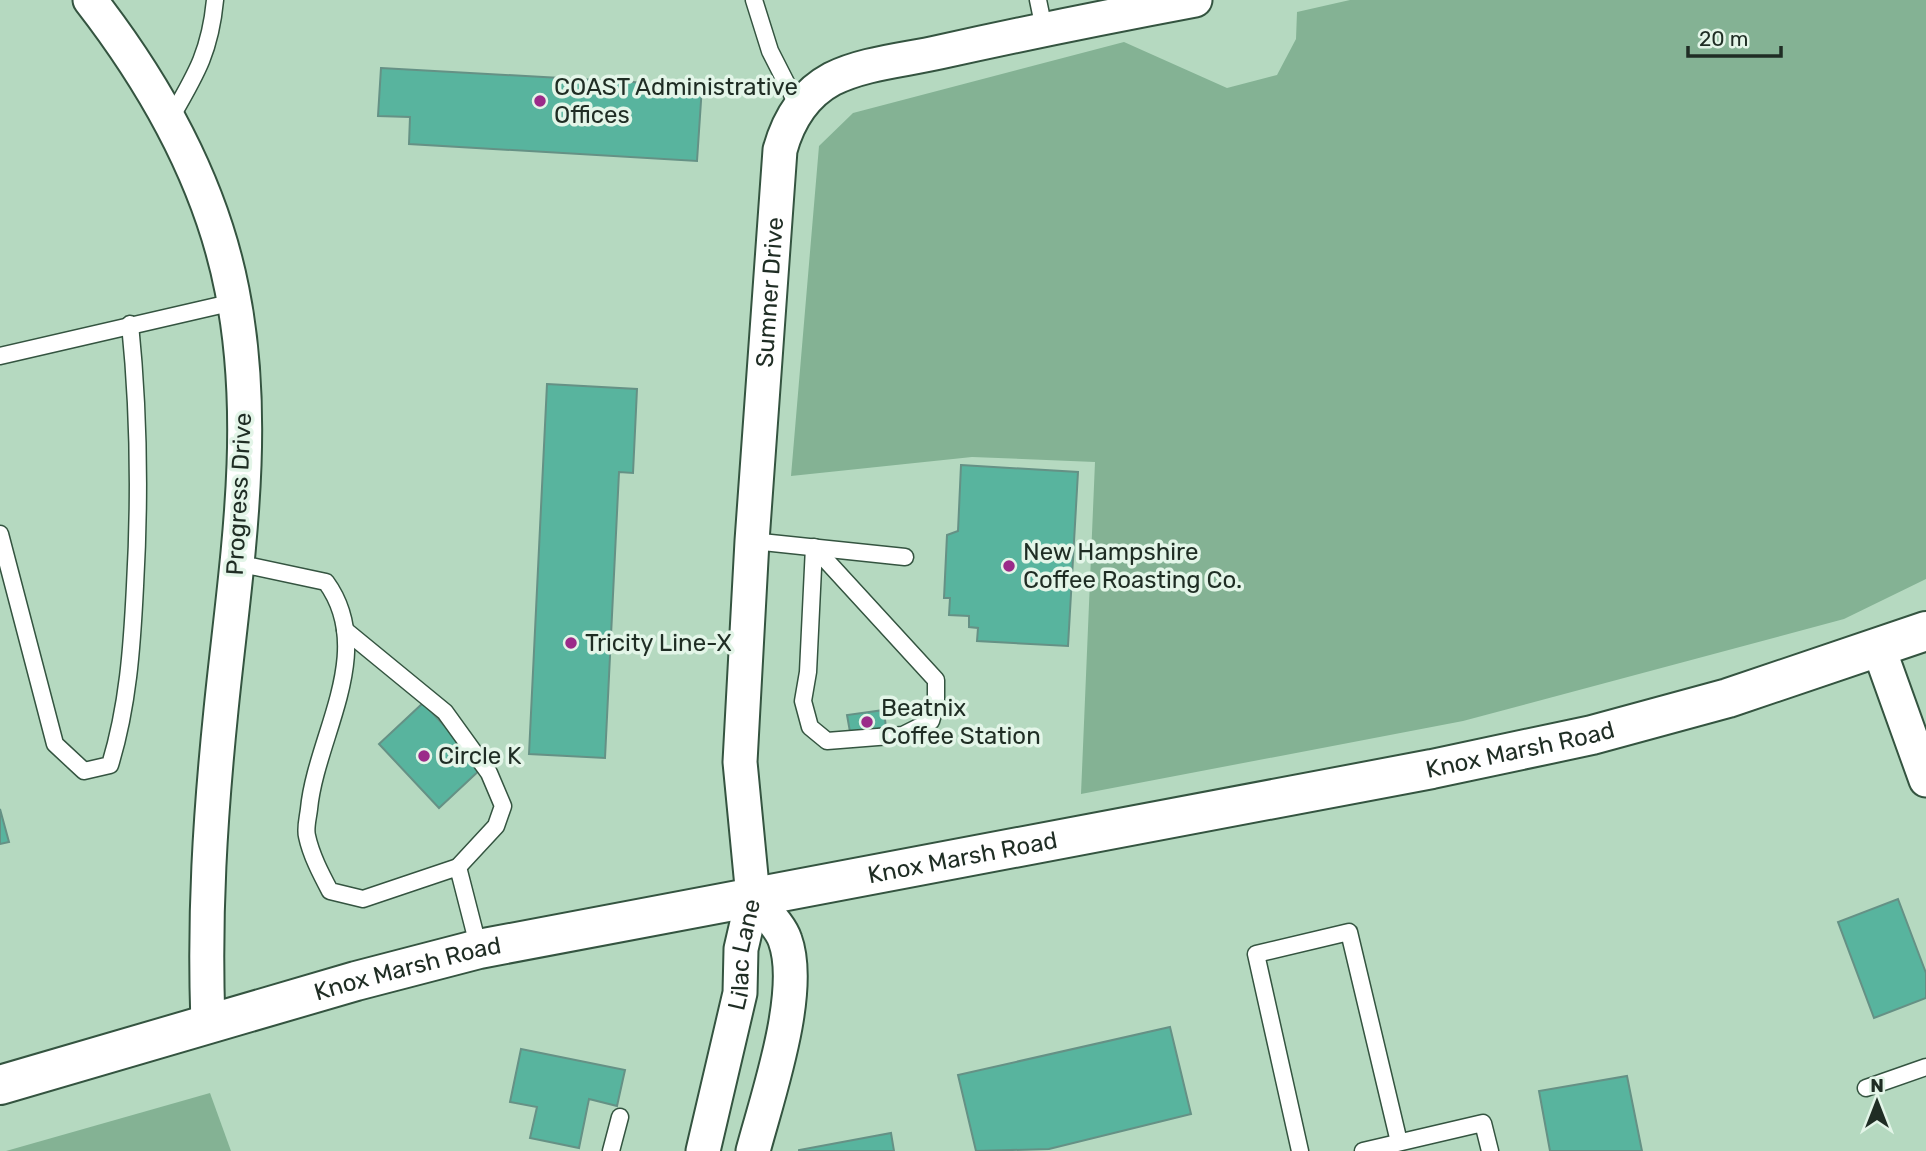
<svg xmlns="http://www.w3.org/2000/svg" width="1926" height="1151" viewBox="0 0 1926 1151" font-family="Rubik,sans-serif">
	<rect width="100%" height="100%" fill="#b5d9c0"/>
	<g fill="#84b294">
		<path d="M1350,0H1926V579L1844,619L1463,721L1081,794L1095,462L972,457L791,476L819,146L853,113L1124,42L1227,88L1277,75L1296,39L1297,12Z"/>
		<path d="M210,1093L231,1151H6Z"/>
	</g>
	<g fill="#58b49e" stroke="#659185" stroke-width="2">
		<path d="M381,68L702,86L697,161L409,144L410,117L378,116Z"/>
		<path d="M547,384L637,389L633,473L619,472L605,758L529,754Z"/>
		<path d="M961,465L1078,472L1068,646L977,641L978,628L969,627V616L949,615L950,598H944L947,535L958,531Z"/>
		<path d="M423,703L483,767L439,808L379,744Z"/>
		<path d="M884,710L886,728L850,732L847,715Z"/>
		<path d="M0,809L9,842L0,844Z"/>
		<path d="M1898,899L1926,973V998L1874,1018L1838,922Z"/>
		<path d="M1170,1027L1191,1114L1049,1149L976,1151L958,1075Z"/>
		<path d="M521,1049L625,1070L617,1106L589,1099L579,1148L530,1138L537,1107L510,1102Z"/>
		<path d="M1627,1076L1642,1151H1550L1539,1091Z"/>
		<path d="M891,1133L894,1151H799V1150Z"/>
	</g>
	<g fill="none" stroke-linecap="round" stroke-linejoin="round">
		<defs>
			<g id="lane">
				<path d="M754,0L770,51L799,108"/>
				<path d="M1038,0L1044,29"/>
				<path d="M169,121C195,76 210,53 215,0"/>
				<path d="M0,356L234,302"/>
				<path d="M0,534L55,744L84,771L110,765C128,706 132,647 135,586C140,498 139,412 130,324"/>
				<path d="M752,541L905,557"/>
				<path d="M814,547L936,680V704L931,721L903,735L827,741L810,727L803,701L808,672Z"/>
				<path d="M237,563L326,582C377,652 316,736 309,809C308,818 305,828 307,836C311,855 321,874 330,891L363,899L458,867L479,949"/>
				<path d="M345,630L445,712L489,773L503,806L496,826L458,867"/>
				<path d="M1866,1088L1926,1067"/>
				<path d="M611,1151L620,1117"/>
				<path d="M1300,1151L1256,954L1349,932L1399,1142"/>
				<path d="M1363,1151L1483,1123L1490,1151"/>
			</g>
			<g id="street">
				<path d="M90,0C156,85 211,183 232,290C260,429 235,571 221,710C210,818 204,915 208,1024"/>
				<path d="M1879,649L1926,780"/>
				<path id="s1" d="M703,1151L740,993L741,949L753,897L740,762L752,541L780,150C788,121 804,94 832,79C864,63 905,60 940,52C1025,33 1110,16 1195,0"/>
				<path d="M753,1151C767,1098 804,992 785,940C780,925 763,910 753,897"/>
			</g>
			<g id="secondary">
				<path id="s2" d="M0,1085L356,981L479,949L1432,769L1592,735L1728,698L1926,631"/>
			</g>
		</defs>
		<use href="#lane" stroke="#345440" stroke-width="19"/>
		<use href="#street" stroke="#345440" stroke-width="37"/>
		<use href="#secondary" stroke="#345440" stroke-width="42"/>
		<use href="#lane" stroke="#fff" stroke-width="16"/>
		<use href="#street" stroke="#fff" stroke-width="33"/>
		<use href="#secondary" stroke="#fff" stroke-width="38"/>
	</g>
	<g fill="#9b2b89" stroke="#e3f5e8" stroke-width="2.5">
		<circle cx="540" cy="101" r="7"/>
		<circle cx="1009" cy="566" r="7"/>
		<circle cx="571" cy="643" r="7"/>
		<circle cx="867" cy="722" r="7"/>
		<circle cx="424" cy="756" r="7"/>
	</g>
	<g text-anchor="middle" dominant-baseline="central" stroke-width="7" stroke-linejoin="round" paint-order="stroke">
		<g font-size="24" fill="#1f2d24" stroke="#e3f5e8" text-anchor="start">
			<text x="554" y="87">COAST Administrative<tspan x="554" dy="28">Offices</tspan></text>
			<text x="1023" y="552">New Hampshire<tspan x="1023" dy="28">Coffee Roasting Co.</tspan></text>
			<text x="585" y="643">Tricity Line-X</text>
			<text x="881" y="708">Beatnix<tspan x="881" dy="28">Coffee Station</tspan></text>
			<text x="438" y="756">Circle K</text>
		</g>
		<g font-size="24" fill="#1f2d24" stroke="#e3f5e8">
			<text stroke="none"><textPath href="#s1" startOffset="866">Sumner Drive</textPath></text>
			<text transform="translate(239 494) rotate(-87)">Progress Drive</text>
			<text stroke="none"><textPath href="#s2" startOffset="1558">Knox Marsh Road</textPath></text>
			<text stroke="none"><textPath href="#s2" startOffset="990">Knox Marsh Road</textPath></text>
			<text stroke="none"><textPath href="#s1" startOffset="201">Lilac Lane</textPath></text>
			<text stroke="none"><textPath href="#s2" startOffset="424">Knox Marsh Road</textPath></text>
		</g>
	</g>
	<g transform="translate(1877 1102)" stroke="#e3f5e8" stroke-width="5" paint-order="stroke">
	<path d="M0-5L12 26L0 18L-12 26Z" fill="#1f2d24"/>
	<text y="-10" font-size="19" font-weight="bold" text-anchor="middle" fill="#1f2d24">N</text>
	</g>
	<path d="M1688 46v10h93v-10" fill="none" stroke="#1f2d24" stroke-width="3.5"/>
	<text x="1699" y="46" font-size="21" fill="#1f2d24" stroke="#e3f5e8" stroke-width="5" paint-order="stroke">20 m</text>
</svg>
